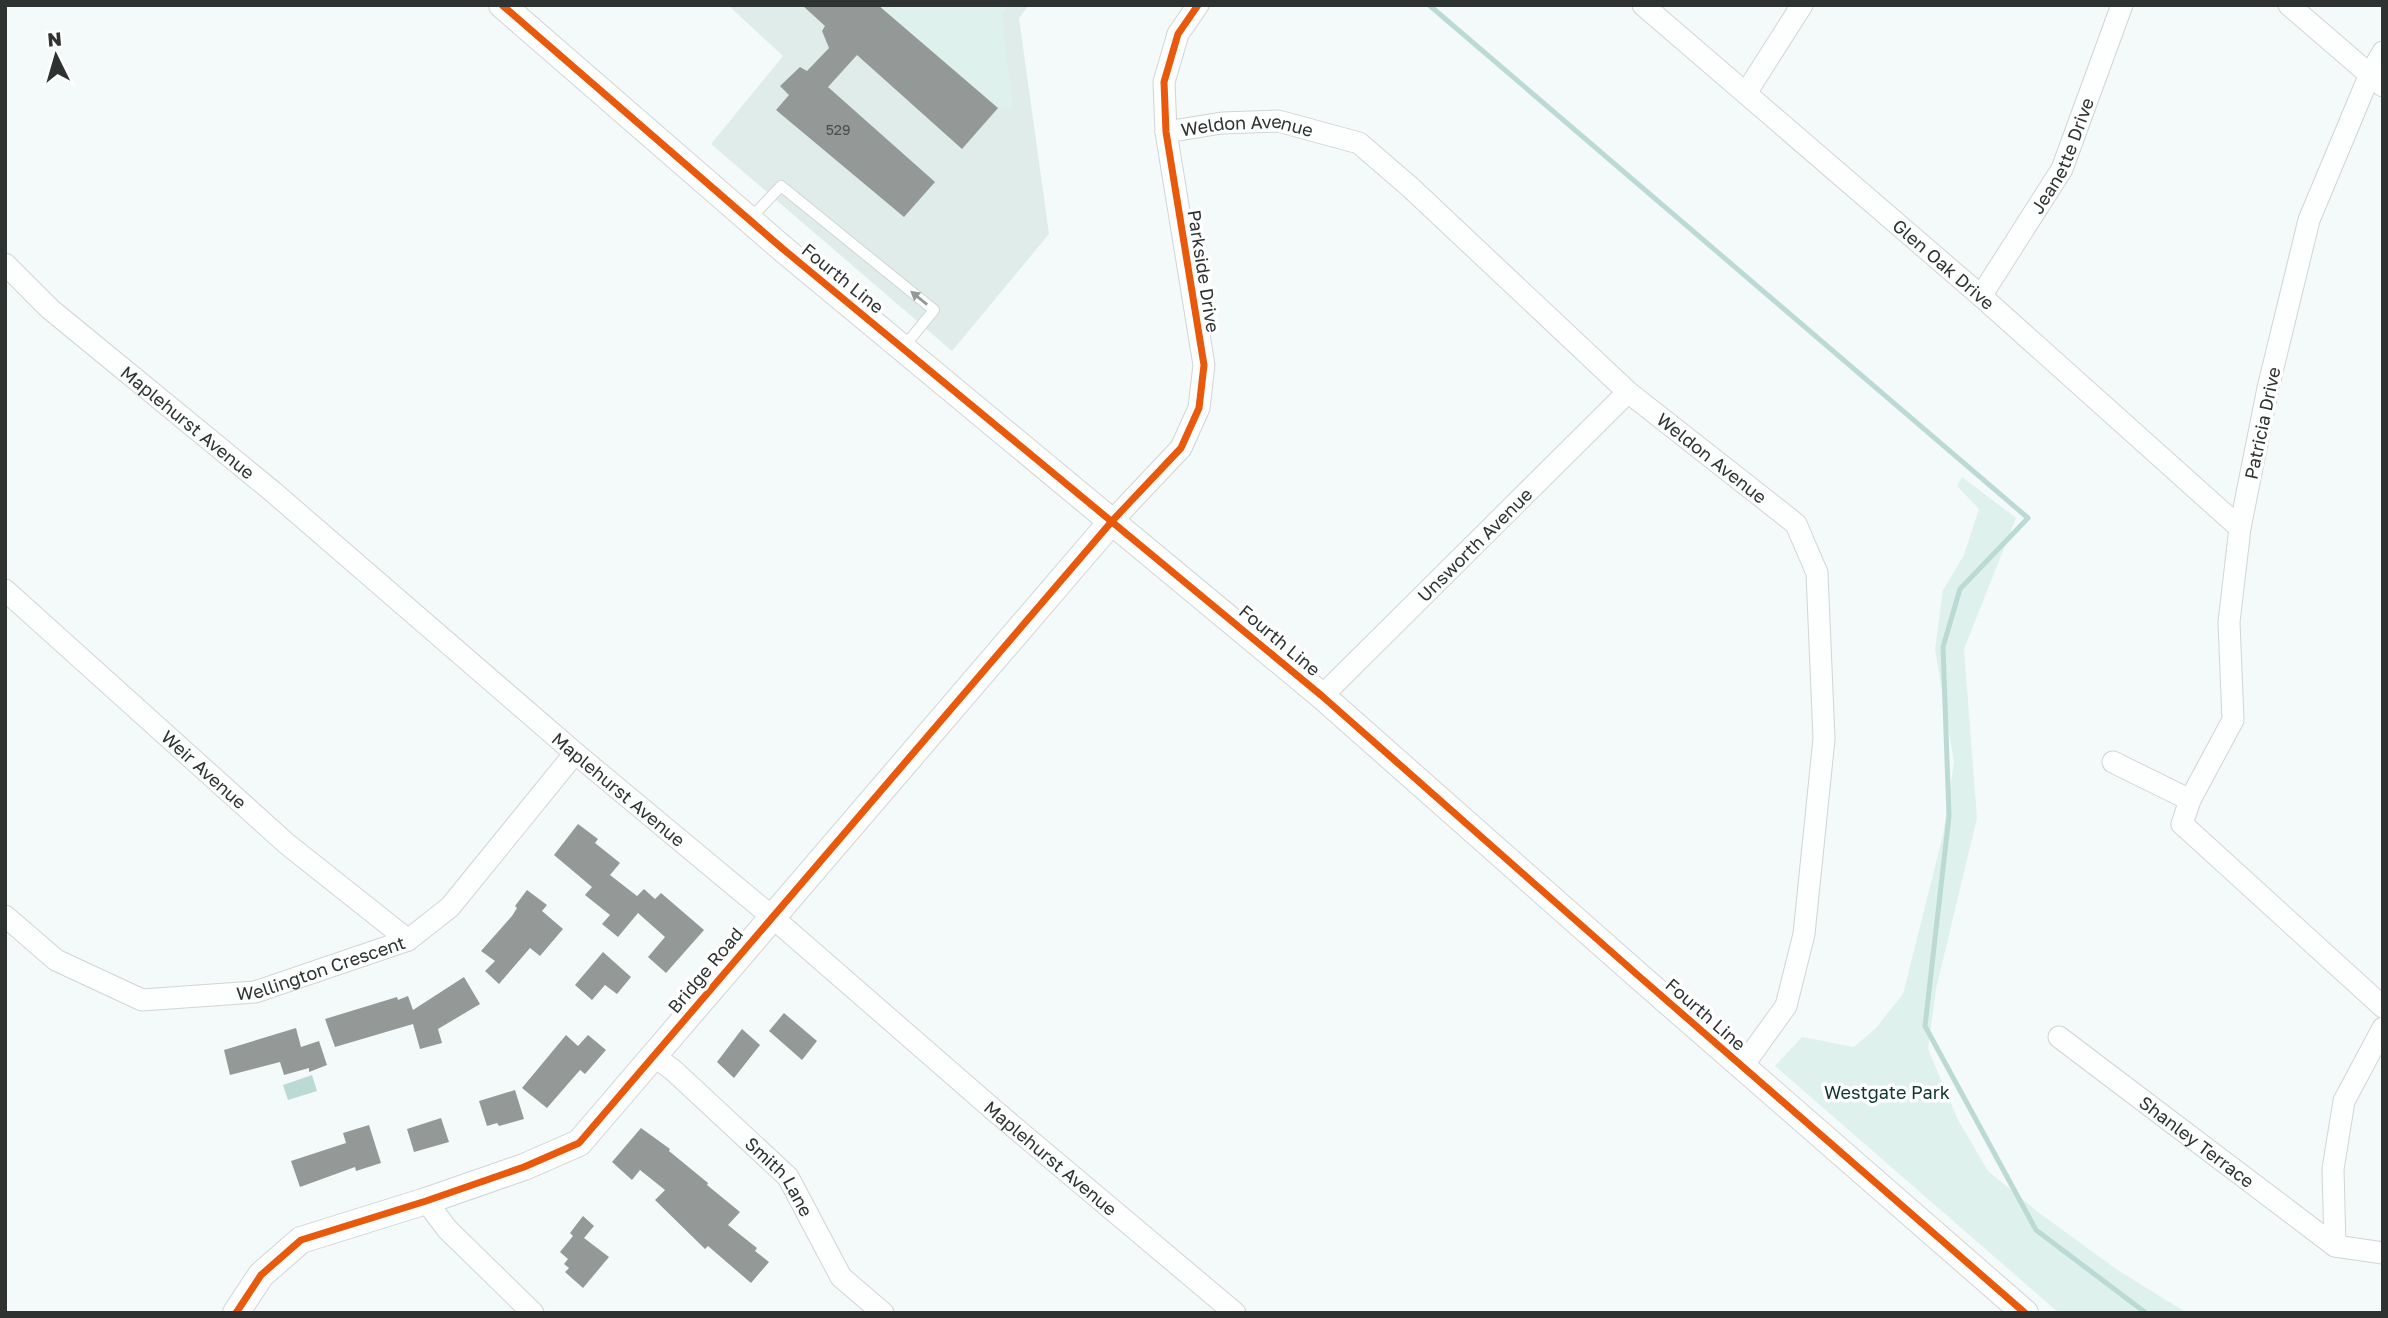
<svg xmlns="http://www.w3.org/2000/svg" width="2388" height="1318" viewBox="0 0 2388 1318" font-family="'Golos Text',sans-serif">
	<rect width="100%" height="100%" fill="#f4faf9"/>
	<path fill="#e0ece9" d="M728,5H1029L1019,18L1049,234L952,351L711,144L783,56Z"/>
	<g fill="#dff1ec">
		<path d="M878,5H1008L1002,14L1013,109L998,108Z"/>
		<path d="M1962,477L2016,518L1964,649L1977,818L1936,989L1928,1049L1958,1120L1988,1171L2038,1212L2116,1269L2187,1313H2059L1775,1066L1802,1037L1854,1047L1876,1028L1903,994L1943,835L1954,762L1935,649L1943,590L1964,555L1979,509L1957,486Z"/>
	</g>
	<path fill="#bbdad3" d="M312,1075L317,1091L288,1100L283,1085Z"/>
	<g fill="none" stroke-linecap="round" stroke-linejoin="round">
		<path stroke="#bbdad3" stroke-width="5" d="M1429,5L2028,518L1960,589L1943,647L1949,816L1925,1026L2036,1230L2146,1313"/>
	</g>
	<g fill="#949998">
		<path d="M802,5H878L998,108L962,149L857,55L828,87L935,182L904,217L776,110L789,95L780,86L800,67L807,71L829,48L822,31L825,26Z"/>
		<path d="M578,824L598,839L595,843L620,863L610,875L637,896L644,889L655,899L661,893L704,930L666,973L648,957L665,937L638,913L618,937L602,924L610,915L585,895L592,887L554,855Z"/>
		<path d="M527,890L547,905L542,911L563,929L540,956L530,948L499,984L485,971L495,961L481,951L512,916L517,908L515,906Z"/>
		<path d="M603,952L631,977L617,994L605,985L592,1000L575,985Z"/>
		<path d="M464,977L480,1004L438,1029L442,1043L420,1049L413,1024L335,1047L325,1019L397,997L398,1000L408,996L413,1010Z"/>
		<path d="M784,1013L817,1041L802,1060L769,1031Z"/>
		<path d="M296,1028L301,1047L319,1041L327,1065L309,1072V1068L284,1075L280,1062L230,1075L224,1050Z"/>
		<path d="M742,1029L760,1045L734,1078L717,1062Z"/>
		<path d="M566,1035L578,1046L588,1035L606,1050L585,1074L580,1070L547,1108L522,1088Z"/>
		<path d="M515,1090L524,1119L499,1126L497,1123L487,1126L479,1101Z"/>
		<path d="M441,1118L449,1142L414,1152L407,1129Z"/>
		<path d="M369,1125L381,1163L356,1171L355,1167L300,1187L291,1161L346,1143L343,1133Z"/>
		<path d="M641,1128L670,1149L669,1151L708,1183L707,1185L740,1212L728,1225L757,1248L755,1251L769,1262L751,1283L708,1246L705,1249L655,1200L665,1190L640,1170L632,1180L612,1162Z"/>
		<path d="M583,1216L594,1226L584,1238L609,1257L583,1288L565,1272L569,1268L564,1264L568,1259L560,1252L573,1236L570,1233Z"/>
	</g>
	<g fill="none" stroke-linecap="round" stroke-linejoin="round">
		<defs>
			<path id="service" d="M750,219L781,186L934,310L903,348"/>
			<g id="minor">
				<path id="s1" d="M1643,5L1981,296L2240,528"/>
				<path d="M2289,5L2383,86"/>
				<path d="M2383,52L2370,74L2309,220L2268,388L2240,528L2229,622L2233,720L2190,800L2182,824L2383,1007"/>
				<path d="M1746,93L1802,5"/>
				<path id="s2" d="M1166,132L1222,123L1278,121L1359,143L1410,187L1628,392L1796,524L1817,573L1824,739L1804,934L1786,1006L1742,1067"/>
				<path id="s3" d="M5,264L50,309L272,491L575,753L771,916L995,1111L1235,1313"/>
				<path id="s4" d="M1981,296L2062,169L2122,5"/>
				<path d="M1113,520L1181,448L1199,408L1204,365L1166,132L1164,82L1178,34L1198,5"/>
				<path id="s5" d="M5,590L287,844L408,940"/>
				<path id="s6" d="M1322,696L1628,392"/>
				<path d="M2113,762L2190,800"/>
				<path id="s7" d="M5,916L56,960L142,1000L255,992L408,940L450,907L575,753"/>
				<path id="s8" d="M2059,1037L2335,1246L2383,1253"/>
				<path id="s9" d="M654,1056L673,1070L788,1177L841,1277L883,1313"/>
				<path d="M426,1201L447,1229L533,1313"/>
				<path d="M2335,1246L2333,1169L2344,1101L2383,1028"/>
			</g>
			<g id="tertiary">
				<path d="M502,5L783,249L1322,696L1641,978L2025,1313"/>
				<path d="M236,1313L261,1275L301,1240L426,1201L524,1167L579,1143L1113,520"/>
			</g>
		</defs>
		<use href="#service" stroke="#d1d5d4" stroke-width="12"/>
		<use href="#minor" stroke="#d1d5d4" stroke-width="23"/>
		<use href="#tertiary" stroke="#d1d5d4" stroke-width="28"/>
		<use href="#service" stroke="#fdfefe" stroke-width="10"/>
		<use href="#minor" stroke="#fdfefe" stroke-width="21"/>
		<use href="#tertiary" stroke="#fdfefe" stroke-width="26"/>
		<defs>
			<g id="cycleway">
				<path d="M502,5L783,249L1322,696L1641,978L2025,1313"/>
				<path d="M236,1313L261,1275L301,1240L426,1201L524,1167L579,1143L1113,520L1181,448L1199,408L1204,365L1166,132L1164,82L1178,34L1198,5"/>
			</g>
		</defs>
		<use href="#cycleway" stroke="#fff" stroke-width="11"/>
		<use href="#cycleway" stroke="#e8590c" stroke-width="7"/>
	</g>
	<defs><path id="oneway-solid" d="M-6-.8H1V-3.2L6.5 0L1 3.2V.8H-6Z" transform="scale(1.75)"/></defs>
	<use fill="#969898" href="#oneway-solid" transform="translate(919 298) rotate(-141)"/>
	<g text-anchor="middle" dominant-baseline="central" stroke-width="7" stroke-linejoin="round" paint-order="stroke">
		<g font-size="14" fill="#484c4c">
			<text x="838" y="129">529</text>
		</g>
		<g font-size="18" fill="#2e3332" stroke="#fff">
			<text stroke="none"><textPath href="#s2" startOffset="82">Weldon Avenue</textPath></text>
			<text stroke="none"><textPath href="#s4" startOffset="163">Jeanette Drive</textPath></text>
			<text stroke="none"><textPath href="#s1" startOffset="397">Glen Oak Drive</textPath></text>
			<text transform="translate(1204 271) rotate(81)">Parkside Drive</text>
			<text transform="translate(843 278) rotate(39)">Fourth Line</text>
			<text stroke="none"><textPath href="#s3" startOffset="242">Maplehurst Avenue</textPath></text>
			<text transform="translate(2262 423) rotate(-78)">Patricia Drive</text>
			<text stroke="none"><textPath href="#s2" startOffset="670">Weldon Avenue</textPath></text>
			<text stroke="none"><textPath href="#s6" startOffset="215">Unsworth Avenue</textPath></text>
			<text transform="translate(1280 640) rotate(40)">Fourth Line</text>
			<text stroke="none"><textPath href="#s5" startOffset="268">Weir Avenue</textPath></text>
			<text stroke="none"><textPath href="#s3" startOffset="808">Maplehurst Avenue</textPath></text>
			<text stroke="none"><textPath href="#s7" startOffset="345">Wellington Crescent</textPath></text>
			<text transform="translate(705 970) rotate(-50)">Bridge Road</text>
			<text transform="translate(1706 1014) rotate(41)">Fourth Line</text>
			<text stroke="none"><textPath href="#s8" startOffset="173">Shanley Terrace</textPath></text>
			<text stroke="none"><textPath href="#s3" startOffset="1376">Maplehurst Avenue</textPath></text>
			<text stroke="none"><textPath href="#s9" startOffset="175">Smith Lane</textPath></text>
		</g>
		<g font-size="18" fill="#0f362f" stroke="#fff">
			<text x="1887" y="1092">Westgate Park</text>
		</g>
	</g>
	<rect width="2388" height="1318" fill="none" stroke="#2e3332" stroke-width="14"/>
	<g transform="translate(56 56) rotate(355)" stroke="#ffffff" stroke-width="5" paint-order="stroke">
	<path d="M0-5L12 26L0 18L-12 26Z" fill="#2e3332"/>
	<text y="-10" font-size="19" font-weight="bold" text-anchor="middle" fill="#2e3332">N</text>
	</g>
</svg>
